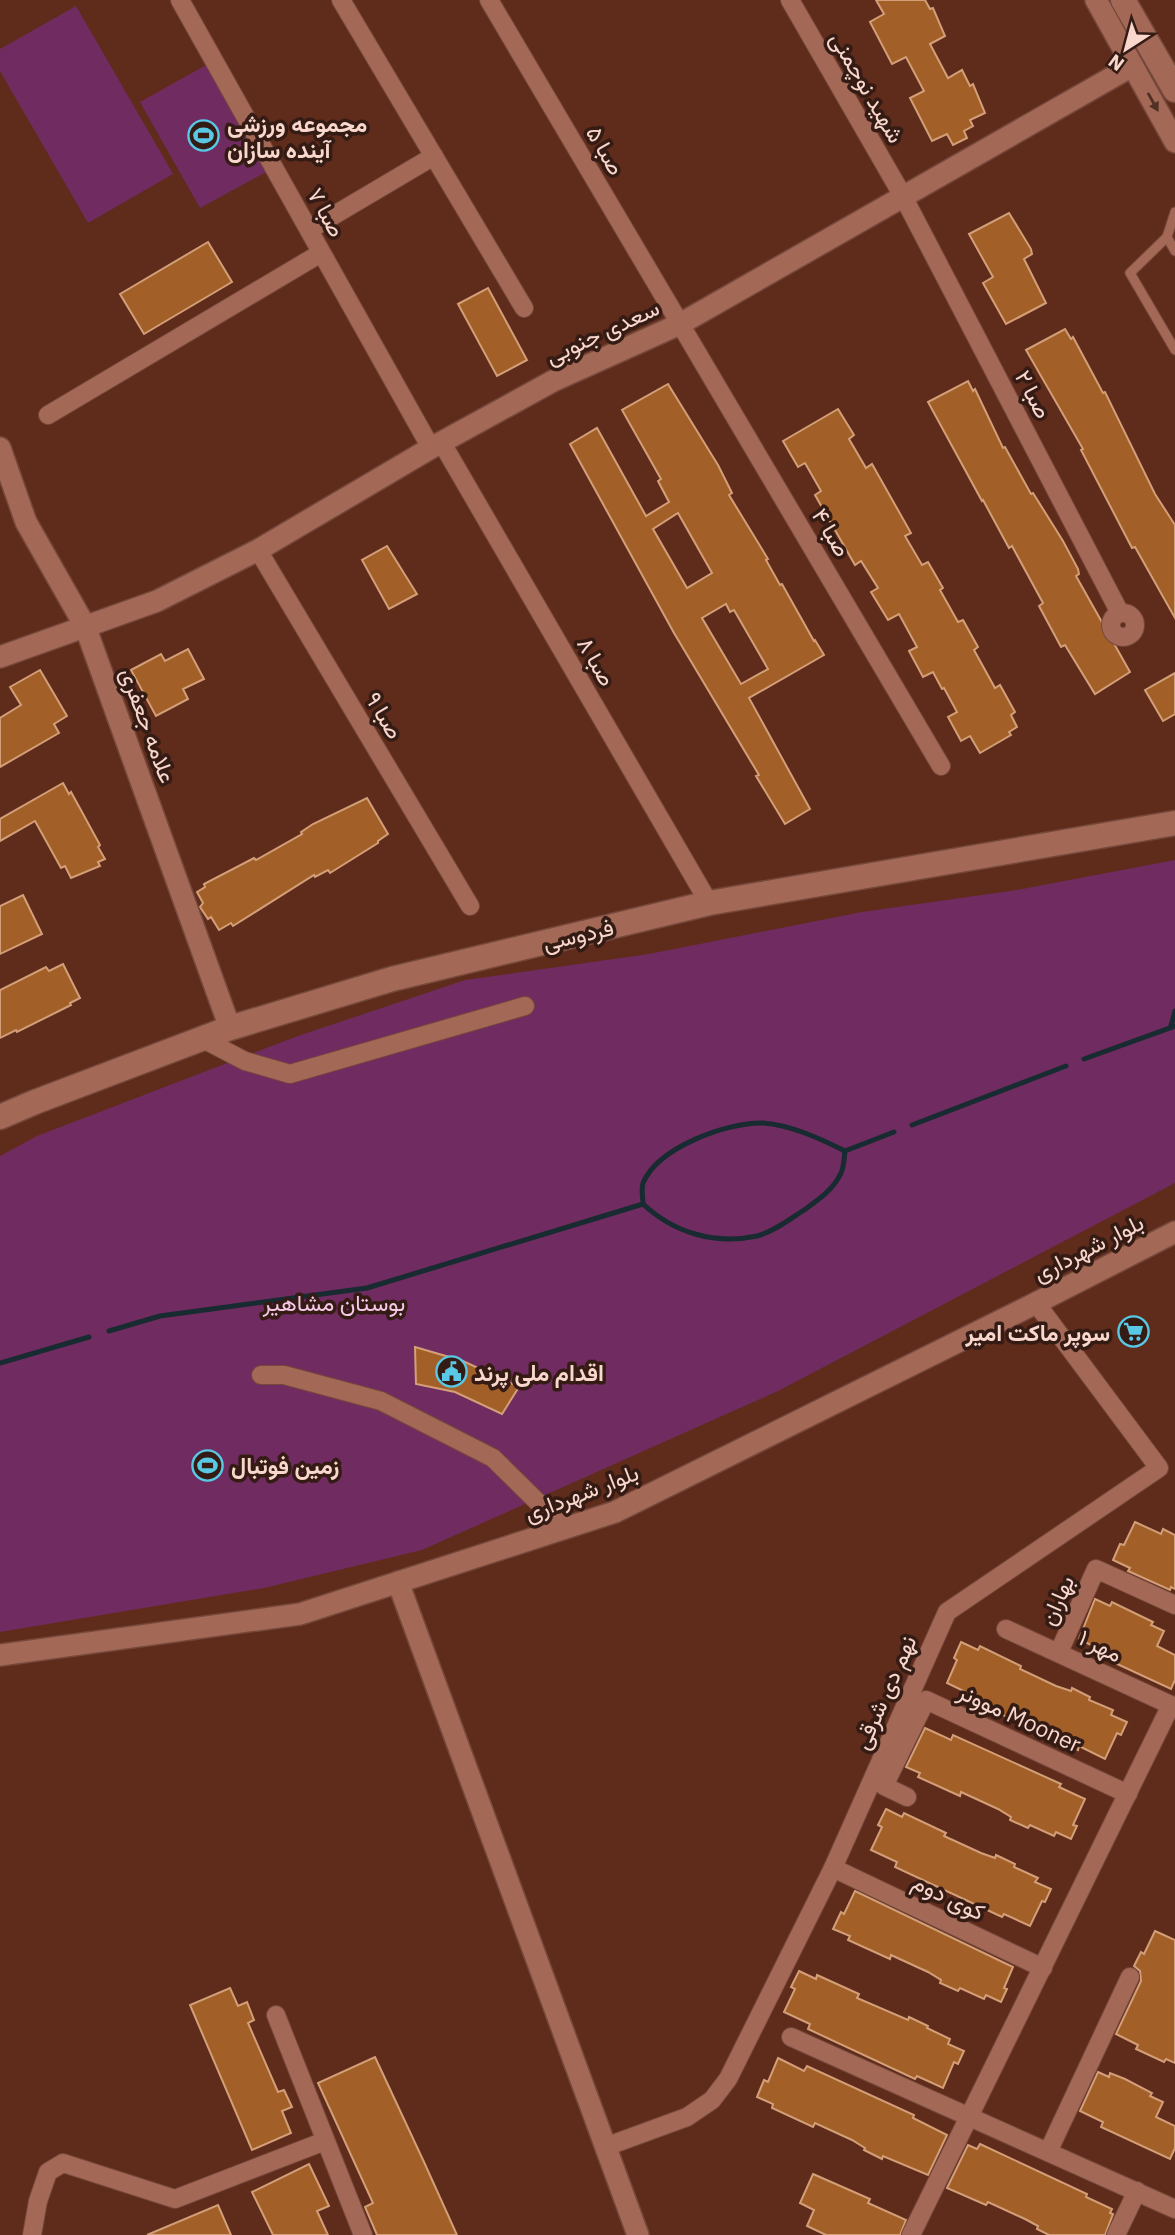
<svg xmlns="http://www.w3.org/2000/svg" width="1175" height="2235" viewBox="0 0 1175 2235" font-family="'IBM Plex Sans',Vazirmatn,sans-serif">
	<rect width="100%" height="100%" fill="#5f2b1b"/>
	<g fill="#702c60">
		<path d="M76,6L173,174L88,223L0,71V49Z"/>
		<path d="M208,64L268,171L200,208L140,102Z"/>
		<path d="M1175,860V1183L778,1391L422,1550L264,1588L0,1632V1156L37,1136L298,1036L465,980L649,954L862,912L1017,890Z"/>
	</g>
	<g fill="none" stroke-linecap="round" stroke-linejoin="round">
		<g stroke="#172b31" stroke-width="5">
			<path d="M1171,1026L1175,1011"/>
			<path d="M1084,1059L1175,1026"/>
			<path d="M912,1125L1066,1066"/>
			<path d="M643,1204C674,1233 715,1245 757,1236C773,1232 790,1219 804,1210C818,1200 834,1189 841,1173C844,1167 844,1158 845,1151"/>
			<path d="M109,1331L160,1316L367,1288L643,1204C643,1198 641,1189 643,1183C658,1147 728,1122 763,1123C791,1125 821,1139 845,1151L894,1132"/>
			<path d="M0,1363L89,1337"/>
		</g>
	</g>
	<g fill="#a26028" stroke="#d39f79" stroke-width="2" fill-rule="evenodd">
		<path d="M876,0H925L930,9L933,8L945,36L930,44L948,78L962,70L970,86L973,84L985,113L970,120L973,126L964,131L967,138L953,145L947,134L932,141L910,98L924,91L906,57L892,64L870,22L884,14Z"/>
		<path d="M1009,213L1031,249L1032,254L1024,259L1046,303L1006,324L983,283L993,277L969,234Z"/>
		<path d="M208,242L232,282L144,334L120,294Z"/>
		<path d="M488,288L527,360L497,376L458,304Z"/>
		<path d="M1065,329L1071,339L1073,337L1103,393L1105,392L1155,494L1175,525V618L1135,547L1132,548L1081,450L1083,449L1026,350Z"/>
		<path d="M968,381L973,391L975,389L1003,448L1005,447L1031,494L1033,493L1063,541L1078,569L1079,574L1076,576L1130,672L1095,694L1065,645L1061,647L1039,606L1043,603L1012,546L1009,548L983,500L982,501L928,402Z"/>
		<path d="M668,384L718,465L732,493L729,495L768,559L766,560L780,585L782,584L814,641L815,640L824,655L749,698L810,809L785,824L756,776L759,775L674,633L570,444L597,428L646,516L669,502L658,481L661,479L622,410ZM678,513L712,573L687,588L653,529ZM726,604L730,612L734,610L768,669L741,684L702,618Z"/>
		<path d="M838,409L854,435L849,439L866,468L872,464L911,533L905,536L922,565L928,562L943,588L940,590L958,622L963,620L978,647L974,650L995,688L1000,685L1015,712L1011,715L1017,727L1009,732L1011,735L980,753L970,736L961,741L948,717L957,712L944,688L942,689L933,672L923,677L909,651L917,647L899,614L888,620L871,592L878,588L861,561L855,565L815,495L821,491L805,463L798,467L783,441Z"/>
		<path d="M387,546L417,594L389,609L362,560Z"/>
		<path d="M188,649L204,679L183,689L188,699L156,716L131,670L161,654L165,661Z"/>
		<path d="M40,670L67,716L54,724L59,733L0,767V718L21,705L10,687Z"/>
		<path d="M1175,673V714L1163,721L1145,690Z"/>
		<path d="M63,783L69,794L71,792L82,812L100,845L98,847L105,859L98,862L100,866L71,878L65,866L61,868L35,821L0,841V819Z"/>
		<path d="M367,798L388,834L378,841V843L330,873L328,870L315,877L314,875L233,926L231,923L219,930L211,917L208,919L200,907L203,903L197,892L205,887L204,884L254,858L256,860L302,834L301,832L313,824Z"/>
		<path d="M23,895L42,934L0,954V906Z"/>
		<path d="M63,964L80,998L70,1003L71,1005L17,1032L16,1030L0,1038V990L46,967L49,971Z"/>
		<path d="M415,1347L463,1361L519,1387L502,1414L455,1392L416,1384Z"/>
		<path d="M1135,1522L1161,1534L1163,1529L1175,1535V1589L1171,1587L1170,1590L1128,1571L1130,1568L1113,1560L1120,1544L1124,1545Z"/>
		<path d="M1095,1599L1110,1606L1112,1602L1153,1622L1151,1625L1164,1631L1157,1646L1175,1655V1680L1171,1689L1102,1657L1105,1652L1079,1639Z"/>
		<path d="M961,1642L978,1650L980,1646L1021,1666L1020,1669L1056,1686L1071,1691L1072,1688L1090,1697L1089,1700L1113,1710L1111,1715L1127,1722L1121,1735L1117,1733L1105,1759L1079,1746L1078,1750L970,1700L972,1695L947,1683L957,1660L954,1658Z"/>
		<path d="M925,1728L951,1740L953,1735L1061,1784L1059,1787L1085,1799L1073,1825L1077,1826L1071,1839L1056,1832L1054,1836L1030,1825L1028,1828L1010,1820L1011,1817L998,1809L961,1792L960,1796L918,1777L920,1773L906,1767Z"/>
		<path d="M886,1809L902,1817L904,1813L946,1833L944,1836L981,1853L995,1858L996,1855L1015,1864L1014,1867L1038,1878L1035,1882L1051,1889L1045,1902L1042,1901L1030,1926L1004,1914L1002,1917L895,1867L897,1862L871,1850L882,1827L878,1825Z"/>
		<path d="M855,1891L1013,1967L1004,1988L1007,1989L1001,2002L986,1995L984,1999L960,1988L958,1991L940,1983L941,1980L928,1972L891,1955L890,1959L848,1940L850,1936L833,1929L841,1912L844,1914Z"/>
		<path d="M1155,1931L1175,1940V2063L1166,2059L1164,2062L1136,2049L1138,2045L1116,2034L1141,1981L1140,1971L1134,1966L1141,1952L1144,1954Z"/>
		<path d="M799,1971L816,1979L817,1975L859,1994L857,1998L908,2020L909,2017L928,2026L927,2028L950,2039L948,2044L964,2051L958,2064L954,2062L943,2088L917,2076L915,2079L808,2029L810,2024L784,2012L795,1989L791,1987Z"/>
		<path d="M230,1988L238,2006L247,2002L254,2020L248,2023L278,2092L284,2090L292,2107L282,2111L291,2133L252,2150L190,2005Z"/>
		<path d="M375,2057L424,2162L457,2235H377L365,2207L373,2203L318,2083Z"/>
		<path d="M778,2058L804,2071L807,2066L914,2115L913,2118L947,2135L928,2175L883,2156L882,2159L864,2150L865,2148L852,2140L815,2123L813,2127L772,2108L773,2104L757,2097L764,2080L768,2082Z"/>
		<path d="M1098,2072L1109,2077L1110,2073L1125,2079L1152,2093L1150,2096L1163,2102L1156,2117L1175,2126V2148L1170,2159L1101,2127L1103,2122L1080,2111Z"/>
		<path d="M980,2144L1087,2194L1086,2197L1112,2209L1110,2213L1113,2214L1105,2235H1049L1037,2229L1038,2226L1025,2219L988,2202L986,2205L947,2188L968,2145L977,2149Z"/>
		<path d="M309,2164L329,2206L317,2211L328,2235H273L252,2192Z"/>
		<path d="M813,2174L870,2199L868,2203L906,2220L900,2235H826L807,2226L814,2210L800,2203Z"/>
		<path d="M218,2205L231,2235H147Z"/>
	</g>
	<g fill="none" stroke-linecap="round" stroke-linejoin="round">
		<defs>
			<g id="service">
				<path d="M1175,212L1167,237L1175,251"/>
				<path d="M1167,237L1130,273L1175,350"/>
			</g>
			<g id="minor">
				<path d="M180,0L431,448"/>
				<path d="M341,0L524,308"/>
				<path d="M489,0L941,766"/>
				<path d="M790,0L904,198L1120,613"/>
				<path d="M309,230L434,156"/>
				<path d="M48,415L321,253"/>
				<path d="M442,443L709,903"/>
				<path d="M258,550L470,906"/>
				<circle cx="1123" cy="625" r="12"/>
				<path d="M203,1039L245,1061L290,1074L525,1006"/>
				<path d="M261,1375H284L381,1401L493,1458L564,1528"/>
				<path d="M1006,1629L1175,1707"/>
				<path d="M1059,1652L1096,1569L1175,1605"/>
				<path d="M907,1797L884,1786L926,1700L1128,1794"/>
				<path d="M833,1868L1043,1968"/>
				<path d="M276,2015L363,2235"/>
				<path d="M791,2037L1175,2209"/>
				<path d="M605,2147L687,2117L712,2100L728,2079L833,1868L947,1612L1159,1468L1036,1303"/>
				<path d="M1048,2152L1130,1977"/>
				<path d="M32,2235L38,2201L48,2172L63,2163L175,2199L325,2141"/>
				<path d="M911,2235L1171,1705"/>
				<path d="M1116,2235L1137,2191"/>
			</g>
			<g id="tertiary">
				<path d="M1096,0L1175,142"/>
				<path d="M0,448L26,522L85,626L230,1028"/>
				<path d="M0,657L157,601L258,550L431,448L553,381L680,324L1132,66"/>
				<path d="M398,1582L638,2235"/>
				<path d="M0,1655L300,1614L615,1512L1036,1303L1175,1232"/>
			</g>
			<g id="secondary">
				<path d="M1123,0L1175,90"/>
				<path d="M0,1117L35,1102L230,1028L392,979L709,903L1175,823"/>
			</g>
		</defs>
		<use href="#service" stroke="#75483b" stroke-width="11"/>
		<use href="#minor" stroke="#75483b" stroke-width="20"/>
		<use href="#tertiary" stroke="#75483b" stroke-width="24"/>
		<use href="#secondary" stroke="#75483b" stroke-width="27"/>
		<use href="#service" stroke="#a36856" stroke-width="9"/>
		<use href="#minor" stroke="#a36856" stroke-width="18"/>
		<use href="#tertiary" stroke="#a36856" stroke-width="21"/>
		<use href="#secondary" stroke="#a36856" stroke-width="24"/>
	</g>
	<defs><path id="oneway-solid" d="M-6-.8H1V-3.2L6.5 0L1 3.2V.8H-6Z" transform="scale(1.75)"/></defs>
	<use fill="#502f25" href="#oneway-solid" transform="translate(1153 102) rotate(61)"/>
	<defs>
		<symbol id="stadium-ring" viewBox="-11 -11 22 22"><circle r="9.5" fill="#341c15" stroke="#59c8e5" stroke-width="1.5"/><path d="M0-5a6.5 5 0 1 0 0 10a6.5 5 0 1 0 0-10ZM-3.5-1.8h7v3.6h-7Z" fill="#59c8e5"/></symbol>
		<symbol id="supermarket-ring" viewBox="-11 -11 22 22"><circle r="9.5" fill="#341c15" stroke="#59c8e5" stroke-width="1.5"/><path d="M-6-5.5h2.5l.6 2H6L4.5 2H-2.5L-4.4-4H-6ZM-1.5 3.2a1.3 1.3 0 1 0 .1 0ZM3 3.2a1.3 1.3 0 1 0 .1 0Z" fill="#59c8e5"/></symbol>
		<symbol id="civic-ring" viewBox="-11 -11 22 22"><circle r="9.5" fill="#341c15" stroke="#59c8e5" stroke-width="1.5"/><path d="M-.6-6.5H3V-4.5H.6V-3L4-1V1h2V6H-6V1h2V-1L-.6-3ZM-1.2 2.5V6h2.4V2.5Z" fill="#59c8e5"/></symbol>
	</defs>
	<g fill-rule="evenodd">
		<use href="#stadium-ring" x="186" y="118" width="35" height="35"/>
		<use href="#supermarket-ring" x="1116" y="1314" width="35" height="35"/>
		<use href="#civic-ring" x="434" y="1354" width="35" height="35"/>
		<use href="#stadium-ring" x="190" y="1448" width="35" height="35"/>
	</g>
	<g text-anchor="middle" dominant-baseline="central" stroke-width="7" stroke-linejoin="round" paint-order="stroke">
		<g font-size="23" fill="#f9d7cd" stroke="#341c15">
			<text transform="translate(868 87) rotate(60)">شهید نوچمنی</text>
			<text transform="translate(606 150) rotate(60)">صبا ۵</text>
			<text transform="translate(327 212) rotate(61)">صبا ۷</text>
			<text transform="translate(602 331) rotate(-25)">سعدی جنوبی</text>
			<text transform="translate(1034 394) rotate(62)">صبا ۲</text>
			<text transform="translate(832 532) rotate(59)">صبا ۴</text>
			<text transform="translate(597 661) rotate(60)">صبا ۸</text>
			<text transform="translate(385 715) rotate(59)">صبا ۹</text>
			<text transform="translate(149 725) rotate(70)">علامه جعفری</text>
			<text transform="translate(578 934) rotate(-13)">فردوسی</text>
			<text transform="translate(1088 1247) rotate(-27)">بلوار شهرداری</text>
			<text transform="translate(581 1492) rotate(-21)">بلوار شهرداری</text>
			<text transform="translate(1056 1600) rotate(-66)">بهاران</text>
			<text transform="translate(1101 1645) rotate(26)">مهر ۱</text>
			<text transform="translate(884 1692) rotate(-66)">نهم دی شرقی</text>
			<text transform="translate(1020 1717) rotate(25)">موونر Mooner</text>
			<text transform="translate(949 1896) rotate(26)">کوی دوم</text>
		</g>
		<g font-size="23" font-weight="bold" fill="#f9d7cd" stroke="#341c15" text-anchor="start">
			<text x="227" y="123">مجموعه ورزشی<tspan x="227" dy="26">آینده سازان</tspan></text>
			<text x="1110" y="1332" text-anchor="end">سوپر ماکت امیر</text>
			<text x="474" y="1372">اقدام ملی پرند</text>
			<text x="231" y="1465">زمین فوتبال</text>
		</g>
		<g font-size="23" fill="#f6c8e8" stroke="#341c15">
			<text x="334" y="1302">بوستان مشاهیر</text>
		</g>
	</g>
	<g transform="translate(1126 49) rotate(216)" stroke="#341c15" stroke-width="5" paint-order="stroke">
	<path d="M0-5L12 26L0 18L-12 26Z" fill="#f9d7cd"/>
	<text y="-10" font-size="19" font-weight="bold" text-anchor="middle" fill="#f9d7cd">N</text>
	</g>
</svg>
